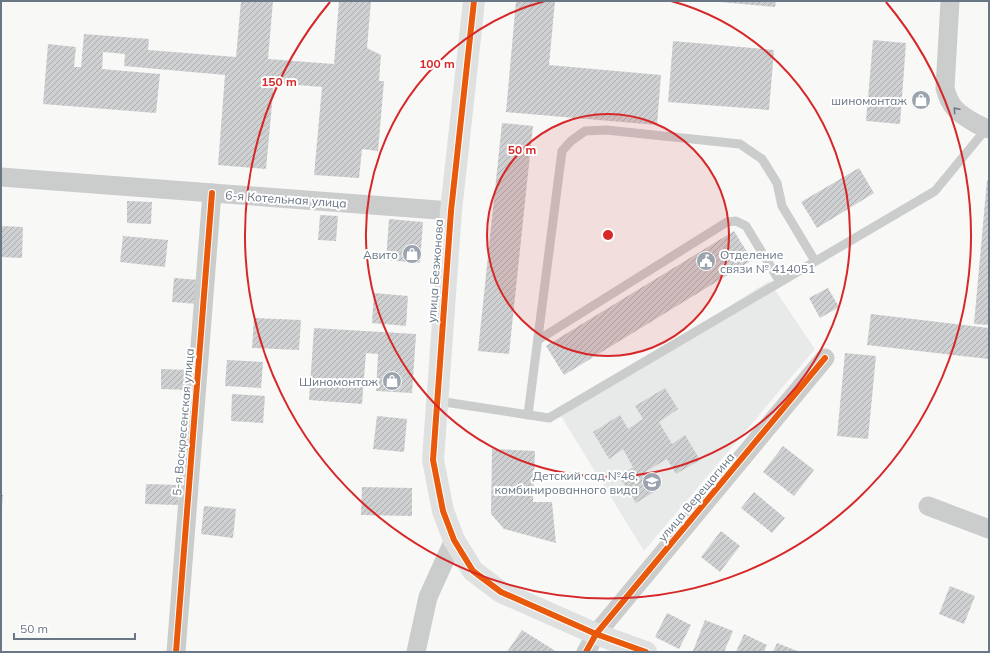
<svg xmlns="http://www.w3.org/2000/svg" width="990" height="653" viewBox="0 0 990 653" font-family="Mulish,sans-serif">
	<defs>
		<pattern id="building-hatch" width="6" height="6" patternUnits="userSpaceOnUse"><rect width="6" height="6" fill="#cfd0d1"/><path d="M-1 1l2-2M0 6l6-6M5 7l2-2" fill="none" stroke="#acadaf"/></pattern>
	</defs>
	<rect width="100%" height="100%" fill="#f8f8f7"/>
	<path fill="#e8eaea" d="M769,281L815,349L644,551L559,413Z"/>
	<g fill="url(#building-hatch)">
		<path d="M241,1H273L268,59L334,64L339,1H371L367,48L381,55L379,81H384L378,151L362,149L359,178L314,175L322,87L274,83L266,169L218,165L225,75L124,66L125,54L103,52L102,69L160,74L156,113L43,104L48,44L76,47L74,67H81L84,34L149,39L148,50L236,57Z"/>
		<path d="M516,1H555L549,65L661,75L657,125L506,112Z"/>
		<path d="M720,1H776L775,7L720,2Z"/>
		<path d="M873,40L906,43L900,124L866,121Z"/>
		<path d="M673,41L774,50L769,110L668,102Z"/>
		<path d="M502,123L533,126L509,354L478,351Z"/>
		<path d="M859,168L874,193L817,228L801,202Z"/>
		<path d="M987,180H989V325L974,324Z"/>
		<path d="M127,201L152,202L151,224L127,223Z"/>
		<path d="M320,215L338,216L336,241L318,240Z"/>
		<path d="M389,219L423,222L420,263L386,260Z"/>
		<path d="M1,226L23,227L22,258L1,257Z"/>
		<path d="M734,231L752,260L564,375L546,346Z"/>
		<path d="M123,236L168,240L165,267L120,262Z"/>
		<path d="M174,278L199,280L197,304L172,302Z"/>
		<path d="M828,288L839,307L820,318L809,298Z"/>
		<path d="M374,293L408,296L406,326L372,323Z"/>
		<path d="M871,314L989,328L988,359L867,345Z"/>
		<path d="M254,318L301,320L299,350L252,348Z"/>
		<path d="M314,328L416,334L412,393L376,391L378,354L366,353L362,404L309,400Z"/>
		<path d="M845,353L876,356L868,439L837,436Z"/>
		<path d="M227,360L263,362L261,388L225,386Z"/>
		<path d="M161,369L190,370L189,390L161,389Z"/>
		<path d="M665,388L678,409L659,422L672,444L685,435L700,460L676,474L667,459L645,472L657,490L636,503L619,476L633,467L623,449L609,459L593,432L620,415L628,429L643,419L635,406Z"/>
		<path d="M232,394L265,396L263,423L231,421Z"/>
		<path d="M377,416L407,419L404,452L373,449Z"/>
		<path d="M783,446L814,470L794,496L763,472Z"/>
		<path d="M492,449L535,451L533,502H552L556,543L504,529L491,514Z"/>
		<path d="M146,484L179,485L178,505L145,504Z"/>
		<path d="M362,487L412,488V516L361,515Z"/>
		<path d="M754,492L785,518L772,533L741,508Z"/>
		<path d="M1,495H3L2,506H1Z"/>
		<path d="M204,506L236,509L233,538L201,534Z"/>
		<path d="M721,531L740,546L720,572L701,557Z"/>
		<path d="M950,586L975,596L964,624L939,614Z"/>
		<path d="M667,613L691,625L679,649L655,637Z"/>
		<path d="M705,620L733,631L724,652H696L693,651Z"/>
		<path d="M522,630L557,652H507Z"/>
		<path d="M744,634L767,645L764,652H736Z"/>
		<path d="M777,643L800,652H773Z"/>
	</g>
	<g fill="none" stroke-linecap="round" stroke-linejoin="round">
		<g stroke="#cbcccc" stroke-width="9">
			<path d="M538,340L727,222L736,221L746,226L780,282"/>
			<path d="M438,401L549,418L935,191L986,129"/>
			<path d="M528,415L562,151L571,141L585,131L606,130L740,144L762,159L777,183L782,206L815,261"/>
		</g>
		<g stroke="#cbcccc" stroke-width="19">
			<path d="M950,1L945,88C950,108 958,113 975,123C979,125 984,128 989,129"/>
			<path d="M1,177L451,211"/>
			<path d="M928,506L989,529"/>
			<path d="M176,652L212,193"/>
			<path d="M416,652L428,597L454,540"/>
			<path d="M586,652L596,634L825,358"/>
		</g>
		<path stroke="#dfe0e0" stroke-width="22" d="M474,1L451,211L433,460L443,511L454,540L473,571L501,592L596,634L646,652"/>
		<defs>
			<g id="cycleway">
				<path d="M474,1L451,211L433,460L443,511L454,540L473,571L501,592L596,634L646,652"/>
				<path d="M176,652L212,193"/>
				<path d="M586,652L596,634L825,358"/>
			</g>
		</defs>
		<use href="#cycleway" stroke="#fff" stroke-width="8"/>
		<use href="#cycleway" stroke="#e8590c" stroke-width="6"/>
	</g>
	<defs><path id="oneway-chevron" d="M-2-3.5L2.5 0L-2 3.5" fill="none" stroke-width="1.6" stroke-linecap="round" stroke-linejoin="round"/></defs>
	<use stroke="#6e7a8a" href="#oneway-chevron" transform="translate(956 110) rotate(-131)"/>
	<circle cx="608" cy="235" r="121" fill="#d62828" fill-opacity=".12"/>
	<g fill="none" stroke="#d62828" stroke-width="2">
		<circle cx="608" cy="235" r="121"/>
		<path d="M671 1A242 242 0 1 1 545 1"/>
		<path d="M886 2A363 363 0 1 1 330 2"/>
	</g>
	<defs>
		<symbol id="shop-disc" viewBox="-11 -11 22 22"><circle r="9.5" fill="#9ba4ae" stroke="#fff"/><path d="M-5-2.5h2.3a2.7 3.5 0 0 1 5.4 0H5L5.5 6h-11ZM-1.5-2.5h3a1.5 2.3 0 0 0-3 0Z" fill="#fff"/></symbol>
		<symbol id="civic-disc" viewBox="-11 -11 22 22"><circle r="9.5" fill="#9ba4ae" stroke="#fff"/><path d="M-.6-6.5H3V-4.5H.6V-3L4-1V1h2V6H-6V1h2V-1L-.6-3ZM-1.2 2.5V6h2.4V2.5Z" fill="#fff"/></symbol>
		<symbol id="school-disc" viewBox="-11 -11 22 22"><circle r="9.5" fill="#9ba4ae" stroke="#fff"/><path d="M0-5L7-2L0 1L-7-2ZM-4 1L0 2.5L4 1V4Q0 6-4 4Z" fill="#fff"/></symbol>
	</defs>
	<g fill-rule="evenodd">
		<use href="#shop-disc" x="910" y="89" width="22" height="22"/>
		<use href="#shop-disc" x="401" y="243" width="22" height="22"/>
		<use href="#civic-disc" x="695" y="250" width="22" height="22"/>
		<use href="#shop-disc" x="381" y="370" width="22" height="22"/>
		<use href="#school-disc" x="641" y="471" width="22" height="22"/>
	</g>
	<g text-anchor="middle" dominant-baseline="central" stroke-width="4" stroke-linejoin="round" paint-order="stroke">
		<g font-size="12" fill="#697686" stroke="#fff" text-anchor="end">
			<text x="907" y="100">шиномонтаж</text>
			<text x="398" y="254">Авито</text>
			<text x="720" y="254" text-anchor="start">Отделение<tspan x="720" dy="14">связи № 414051</tspan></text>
			<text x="378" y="381">Шиномонтаж</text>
			<text x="638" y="475">Детский сад №46,<tspan x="638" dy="14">комбинированного вида</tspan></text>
		</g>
		<g font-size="12" fill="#697686" stroke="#fff">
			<text transform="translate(286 199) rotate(4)">6-я Котельная улица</text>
			<text transform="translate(435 271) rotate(-86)">улица Безжонова</text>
			<text transform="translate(183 422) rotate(-85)">5-я Воскресенская улица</text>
			<text transform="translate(696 497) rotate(-50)">улица Верещагина</text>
		</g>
	</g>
	<circle cx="608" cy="235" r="6" fill="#d62828" stroke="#fff" stroke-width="2"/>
	<g font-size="12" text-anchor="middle" font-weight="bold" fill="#d62828" stroke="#fff" stroke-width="4" stroke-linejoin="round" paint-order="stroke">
		<text x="437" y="68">100 m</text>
		<text x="279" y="86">150 m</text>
		<text x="522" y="154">50 m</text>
	</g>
	<rect width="990" height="653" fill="none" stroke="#697686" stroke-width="4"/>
	<path d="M14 633v6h121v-6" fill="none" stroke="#697686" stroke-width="2"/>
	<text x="20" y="633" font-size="12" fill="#697686" stroke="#ffffff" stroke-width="3" paint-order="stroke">50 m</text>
</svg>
